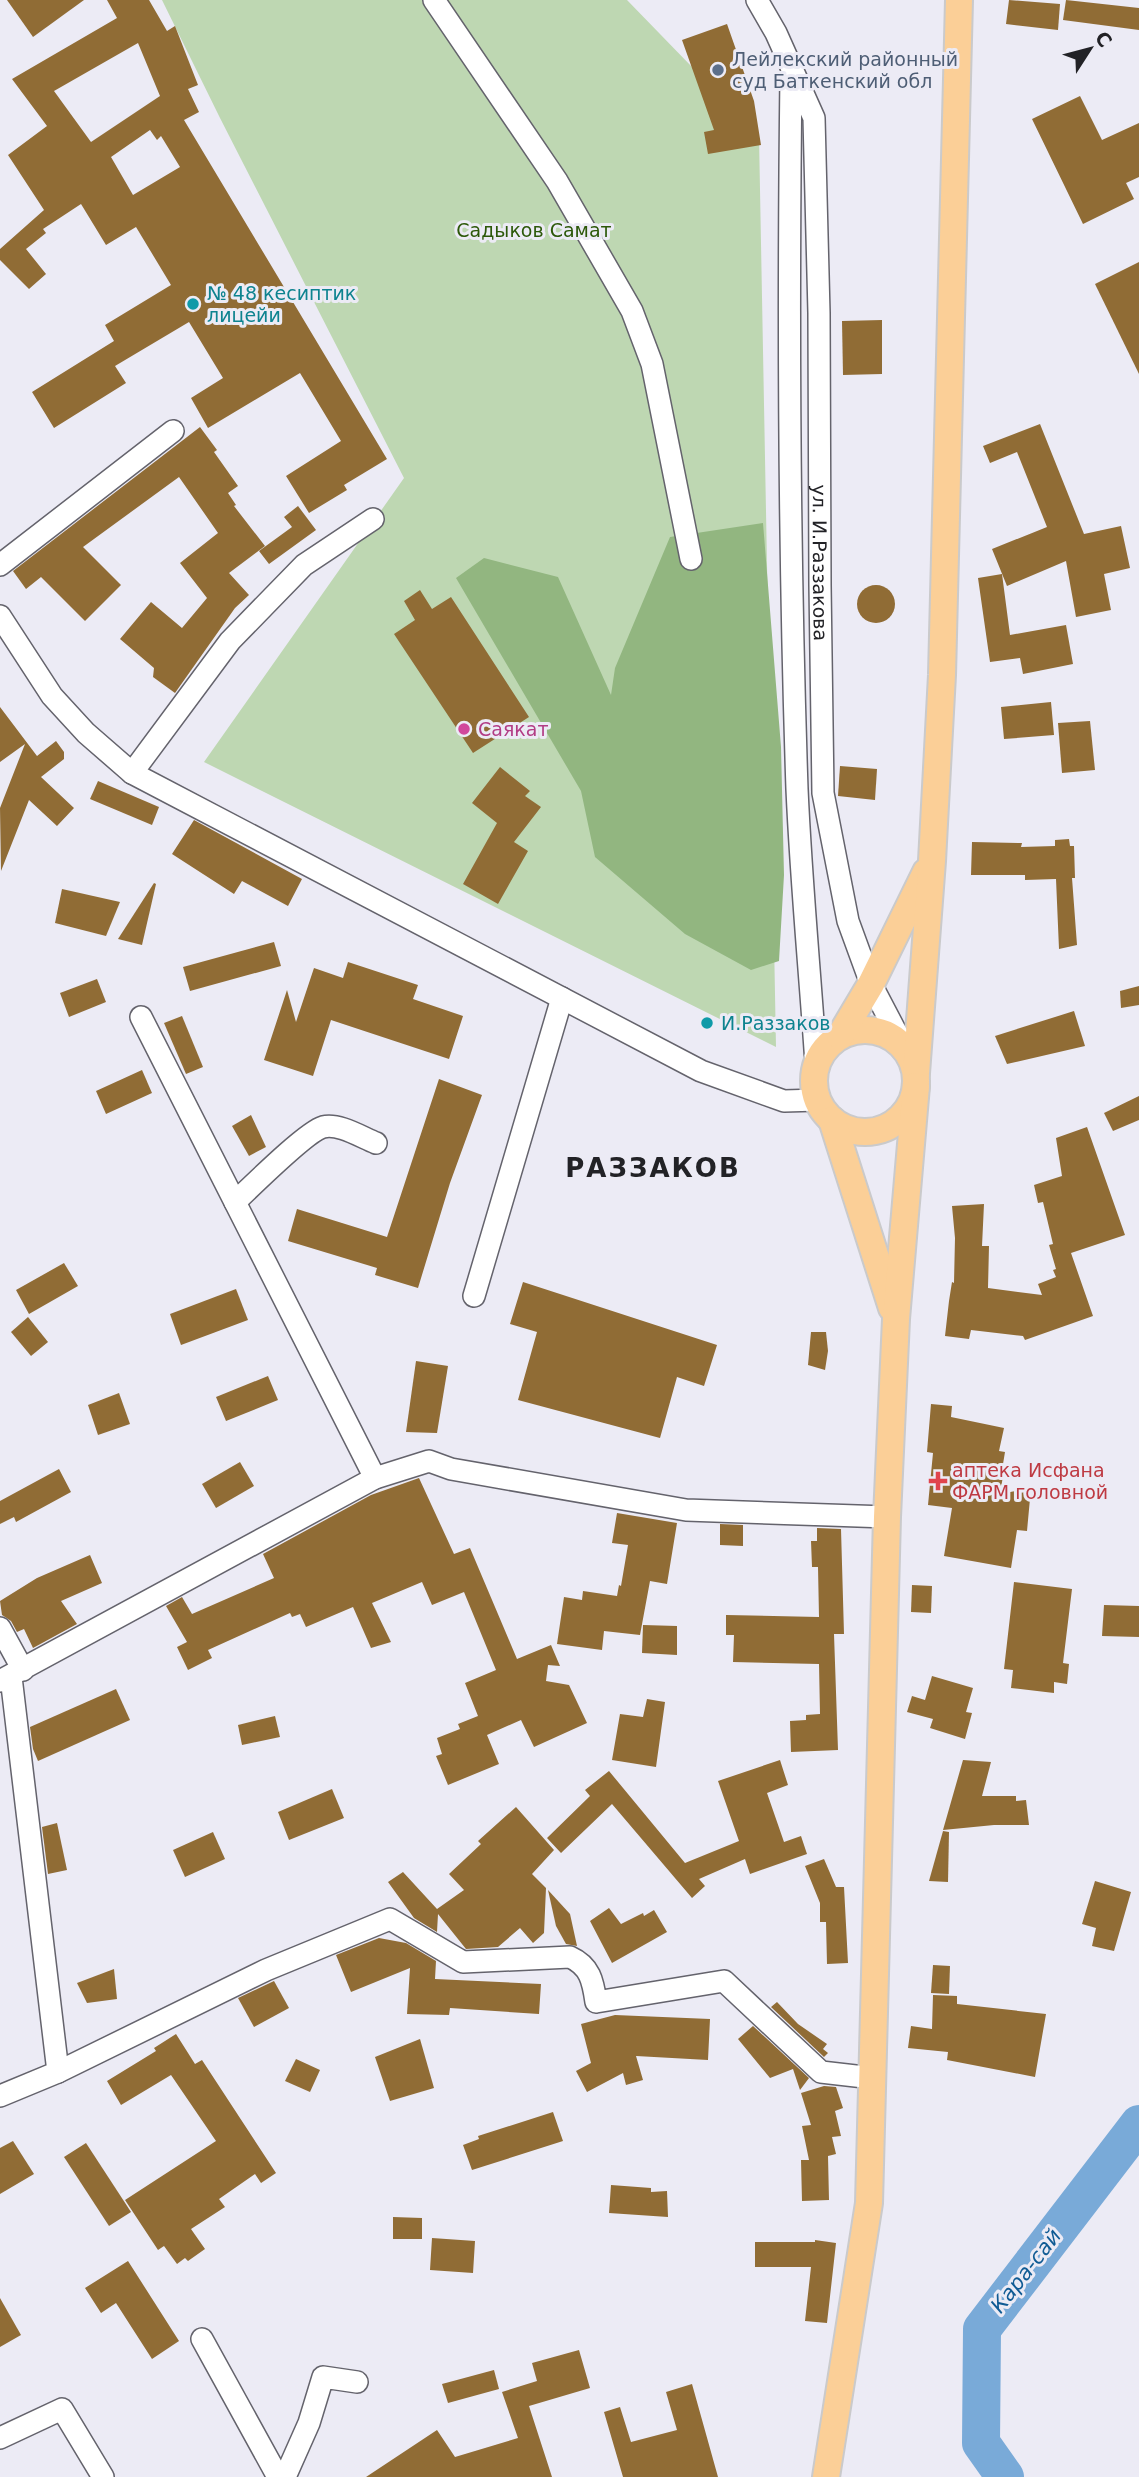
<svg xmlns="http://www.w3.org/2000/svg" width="1139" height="2477" viewBox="0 0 1139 2477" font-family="'DejaVu Sans',sans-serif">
	<rect width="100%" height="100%" fill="#ecebf5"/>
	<path fill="#bed7b2" d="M162,0H627L759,136L776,1047L204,762L404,478L220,118Z"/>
	<path fill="#92b680" d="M763,523L781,747L784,875L779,961L751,970L685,934L595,857L581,791L456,578L484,558L558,577L611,695L615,668L670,537Z"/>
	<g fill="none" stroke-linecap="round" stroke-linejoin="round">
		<path stroke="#79aad8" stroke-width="38" d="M1005,2477L981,2443L982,2329L1139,2124"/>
	</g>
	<g fill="#906c35" fill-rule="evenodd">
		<path d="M7,0H84L33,37Z"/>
		<path d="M107,0H149L167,31L175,26L198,85L188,89L199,112L184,120L387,459L344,485L347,490L309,513L286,476L341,441L300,373L208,428L191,398L223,378L189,322L115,366L126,383L54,428L32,392L114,341L105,325L171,285L136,227L106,245L81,204L43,229L46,233L26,249L46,274L29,289L0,260V249L44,210L8,155L47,126L12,79L117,18ZM138,43L160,96L91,142L54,91ZM150,130L157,140L161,136L180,167L133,195L111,157Z"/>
		<path d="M1009,0L1060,4L1058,30L1006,24Z"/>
		<path d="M1066,0L1139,8V30L1063,20Z"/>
		<path d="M727,24L754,101L761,145L708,154L704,132L714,130L682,40Z"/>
		<path d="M1080,96L1102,140L1139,123V177L1126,183L1134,199L1083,224L1032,119Z"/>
		<path d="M1139,262V374L1095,284Z"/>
		<path d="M882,320V374L843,375L842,321Z"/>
		<path d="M1040,424L1084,534L1121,526L1130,568L1104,574L1111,610L1076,617L1066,561L1007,586L992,549L1047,527L1017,452L990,463L983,446Z"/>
		<path d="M200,427L217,450L214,452L238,486L228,493L236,505L234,506L265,546L229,573L249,595L235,608L175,693L153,677L154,668L120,639L151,602L182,628L207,598L180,563L218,533L179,477L83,547L121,585L85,621L41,577L26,589L13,571Z"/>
		<path d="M298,506L316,530L269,564L259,551L292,527L284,517Z"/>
		<path d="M1002,574L1010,635L1066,625L1073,664L1023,674L1020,658L990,662L978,578Z"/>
		<circle cx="876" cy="604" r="19"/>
		<path d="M420,590L432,609L451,597L529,717L473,753L394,634L415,620L404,601Z"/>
		<path d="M1051,702L1054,735L1004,739L1001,707Z"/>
		<path d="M0,707L37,756L56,741L64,752V759L41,777L74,808L57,826L29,800L1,871L0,808L25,744L0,762Z"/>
		<path d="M1090,721L1095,770L1062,773L1058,723Z"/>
		<path d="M840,766L877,769L875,800L838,796Z"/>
		<path d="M500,767L530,791L525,796L541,807L514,842L528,851L498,904L463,884L497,823L472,803Z"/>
		<path d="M98,781L159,807L152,825L90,799Z"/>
		<path d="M194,820L302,879L288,906L242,881L234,894L172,854Z"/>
		<path d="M1069,839L1070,846H1074L1075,878H1072L1077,945L1059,949L1056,879L1025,880V875H971L972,842L1022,843L1021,847L1055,846V840Z"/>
		<path d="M154,883L156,884L142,945L118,939Z"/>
		<path d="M62,889L120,902L106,936L55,923Z"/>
		<path d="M274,942L281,966L190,991L183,967Z"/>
		<path d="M348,962L418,985L413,999L463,1016L449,1059L331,1020L313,1076L264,1060L287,990L296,1022L314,968L343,978Z"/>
		<path d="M97,979L106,1002L69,1017L60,993Z"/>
		<path d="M1139,986V1005L1121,1008L1120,991Z"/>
		<path d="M1074,1011L1085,1046L1007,1064L995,1036Z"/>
		<path d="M182,1016L203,1067L186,1074L164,1023Z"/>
		<path d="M142,1070L152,1093L106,1114L96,1091Z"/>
		<path d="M439,1079L482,1095L450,1183L418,1288L375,1275L377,1268L288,1241L297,1209L387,1237Z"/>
		<path d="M1139,1096V1120L1113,1131L1104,1113Z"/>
		<path d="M251,1115L266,1147L249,1156L232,1126Z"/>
		<path d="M1087,1127L1125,1235L1071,1253L1093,1316L1025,1340L1023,1336L971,1330L969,1339L945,1336L949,1301L952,1282L954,1283L955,1238L952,1206L984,1204L982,1246H989L988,1288L1042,1295L1038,1284L1056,1277L1053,1270L1056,1269L1049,1245L1053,1244L1043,1202L1038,1203L1034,1185L1062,1176L1056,1138Z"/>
		<path d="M64,1263L78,1286L29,1314L16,1290Z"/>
		<path d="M523,1282L717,1345L704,1386L677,1377L660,1438L518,1400L537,1332L510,1324Z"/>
		<path d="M236,1289L248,1320L181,1345L170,1314Z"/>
		<path d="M28,1317L48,1342L31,1356L11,1332Z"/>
		<path d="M811,1332H826L828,1351L825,1370L808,1365Z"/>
		<path d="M416,1361L448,1366L437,1433L406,1432Z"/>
		<path d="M268,1376L278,1400L226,1421L216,1397Z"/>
		<path d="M119,1393L130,1424L98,1435L88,1405Z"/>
		<path d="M931,1404L952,1406L951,1417L1004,1428L999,1451L1005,1452L1003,1464H1005L1000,1494L1031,1488L1027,1531L1017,1530L1011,1568L944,1556L952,1508L928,1505L933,1453L927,1452Z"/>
		<path d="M240,1462L254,1486L216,1508L202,1484Z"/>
		<path d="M59,1469L71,1492L16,1522L14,1517L0,1524V1501Z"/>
		<path d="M419,1478L454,1554L470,1548L517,1659L551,1645L560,1666L548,1665L546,1681L569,1685L587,1723L534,1747L521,1720L487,1735L499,1764L448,1785L436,1756L442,1754L437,1738L460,1729L458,1724L478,1716L465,1683L496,1670L464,1592L432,1605L422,1582L372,1603L391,1642L371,1648L353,1607L306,1627L300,1614L292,1617L290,1613L208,1650L212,1658L188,1670L177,1647L187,1642L166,1606L182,1597L192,1614L274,1578L263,1554L371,1495Z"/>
		<path d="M617,1513L677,1523L667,1584L650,1581L640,1635L604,1631L602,1650L557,1644L564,1597L582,1600L583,1591L617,1596L619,1585L621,1586L628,1545L612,1543Z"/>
		<path d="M720,1524L743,1525V1546L720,1545Z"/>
		<path d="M817,1528L841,1529L844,1634H834L838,1750L791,1752L790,1721L806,1720V1715L820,1714L819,1664L733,1662L734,1635H726V1615L819,1617L818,1567H812L811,1541H817Z"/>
		<path d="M90,1555L102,1583L61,1601L77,1624L33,1648L24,1629L17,1632L11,1621L2,1615L0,1601L37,1578Z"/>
		<path d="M1014,1582L1072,1589L1063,1663L1069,1664L1067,1684L1054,1682V1693L1011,1688L1013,1670L1004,1669Z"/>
		<path d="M912,1585L932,1586L931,1613L911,1612Z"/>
		<path d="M1104,1605L1139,1606V1637L1102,1636Z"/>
		<path d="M643,1625L677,1626V1655L642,1653Z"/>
		<path d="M932,1676L973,1688L966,1712L972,1713L965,1739L930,1728L933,1719L907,1712L912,1696L925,1700Z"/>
		<path d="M116,1689L130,1720L38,1761L33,1749L30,1727Z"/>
		<path d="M647,1699L665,1702L656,1767L612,1760L620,1714L643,1717Z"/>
		<path d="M275,1716L280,1737L242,1745L238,1725Z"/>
		<path d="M780,1760L788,1785L767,1793L784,1842L801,1836L807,1854L750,1874L745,1859L699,1879L705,1886L692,1898L612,1804L561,1853L547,1838L590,1796L585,1790L609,1771L685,1863L739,1841L718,1781Z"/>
		<path d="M963,1760L991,1762L982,1796H1016V1801L1026,1800L1029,1825H994L943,1830Z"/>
		<path d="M332,1789L344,1818L289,1840L278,1812Z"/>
		<path d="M516,1807L554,1850L532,1874L546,1888L544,1933L533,1943L520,1928L498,1947L466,1949L438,1914L437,1932L414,1918L388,1882L403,1872L437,1909L464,1890L449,1874L481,1844L478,1841Z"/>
		<path d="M57,1823L67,1870L48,1874L42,1827Z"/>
		<path d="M943,1831L949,1832L948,1882L929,1881Z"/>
		<path d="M213,1832L225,1859L185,1877L173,1850Z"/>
		<path d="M824,1859L836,1887H844L848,1963L827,1964L826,1922H820V1903L805,1866Z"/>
		<path d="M1095,1881L1131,1892L1114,1951L1092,1946L1096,1928L1082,1924Z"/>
		<path d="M548,1890L570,1914L577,1946L566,1944L556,1926Z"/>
		<path d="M609,1908L621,1924L643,1913L644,1916L654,1910L667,1932L612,1963L590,1921Z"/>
		<path d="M379,1938L406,1943L436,1961L435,1979L541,1984L539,2014L450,2008L449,2015L407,2014L410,1968L351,1992L336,1955Z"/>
		<path d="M933,1965L950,1966L949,1994L931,1993Z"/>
		<path d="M114,1969L117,1999L87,2003L77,1983Z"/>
		<path d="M274,1981L289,2008L254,2027L238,1998Z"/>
		<path d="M933,1995L957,1996V2004L1046,2014L1035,2077L947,2060L948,2052L908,2048L911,2026L932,2029Z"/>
		<path d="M777,2002L798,2024L827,2044L823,2049L828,2053L824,2057L771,2007Z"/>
		<path d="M615,2015L710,2019L708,2060L636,2056L643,2080L626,2085L623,2073L587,2092L576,2071L591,2063L581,2024Z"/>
		<path d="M753,2026L809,2078L800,2090L793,2069L770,2078L738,2039Z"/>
		<path d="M176,2034L195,2064L202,2060L276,2173L261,2183L255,2174L219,2199L225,2207L191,2229L205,2249L188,2261L185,2258L177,2264L164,2246L158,2250L125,2200L216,2141L171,2075L121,2105L107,2081L156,2051L154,2048Z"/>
		<path d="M420,2039L434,2088L390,2101L375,2057Z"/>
		<path d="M296,2059L320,2070L310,2092L285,2081Z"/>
		<path d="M824,2086L836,2087L843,2108L835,2111L841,2136L832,2137L836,2154L828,2156L829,2200L802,2201L801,2160H809L802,2126L811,2125L801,2093Z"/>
		<path d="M553,2112L563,2141L472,2170L463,2145L479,2139L478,2136Z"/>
		<path d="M13,2141L34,2174L0,2194V2148Z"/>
		<path d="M86,2143L131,2212L109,2226L64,2157Z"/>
		<path d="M611,2185L651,2188V2192L667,2191L668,2217L609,2213Z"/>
		<path d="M393,2217L422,2218V2239H393Z"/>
		<path d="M432,2238L475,2241L473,2273L430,2270Z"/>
		<path d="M815,2240L836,2243L827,2323L805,2321L811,2267H755V2242H815Z"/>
		<path d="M128,2261L179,2341L152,2359L116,2303L101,2313L85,2288Z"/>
		<path d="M0,2298L21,2335L0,2347Z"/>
		<path d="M579,2350L590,2388L529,2406L552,2477H366L437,2430L455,2457L518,2438L502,2392L537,2381L532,2363Z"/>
		<path d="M494,2370L499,2389L448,2403L442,2384Z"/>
		<path d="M692,2384L718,2477H623L604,2412L620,2407L631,2442L677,2430L666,2392Z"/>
	</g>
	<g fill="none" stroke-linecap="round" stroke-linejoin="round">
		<defs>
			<g id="minor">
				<path d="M434,0L557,181L632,311L652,364L691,559"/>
				<path id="s1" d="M757,0L776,33L814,118L819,313L820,585L823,793L848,921L871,984L906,1051"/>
				<path d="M791,75C788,313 789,551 797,789C801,881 810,973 816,1064"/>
				<path d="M0,565L173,431"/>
				<path d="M0,616L52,696L86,733L132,773L701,1071L784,1101L818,1100"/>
				<path d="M132,773L230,641L304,565L373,519"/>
				<path d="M141,1017L375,1478"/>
				<path d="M235,1202C251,1187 306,1132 323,1127C339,1123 361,1137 376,1143"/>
				<path d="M474,1296L562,998"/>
				<path d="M0,1628L23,1670"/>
				<path d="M0,1681L375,1478L429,1461L451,1469L686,1510L887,1517"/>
				<path d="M58,2072L266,1970L390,1919L463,1962L570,1957C590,1966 593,1981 596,2002L724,1981L821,2072L873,2078"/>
				<path d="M0,2096L58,2072L11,1677"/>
				<path d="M202,2339L278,2477"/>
				<path d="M0,2438L62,2409L103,2477"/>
				<path d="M285,2477L309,2423L323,2377L357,2382"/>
			</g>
			<g id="major">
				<circle cx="865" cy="1081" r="51"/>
				<path d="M840,1036L871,984L926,872"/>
				<path d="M916,1073L932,861L942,675L959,0"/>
				<path d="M832,1120L892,1308"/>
				<path d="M826,2477L869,2203L887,1517L896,1319L916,1086"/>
			</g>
		</defs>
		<use href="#minor" stroke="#64636c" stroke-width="24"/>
		<use href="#major" stroke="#cacacb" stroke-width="30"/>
		<use href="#minor" stroke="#fff" stroke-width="21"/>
		<use href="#major" stroke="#fbcf97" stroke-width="26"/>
	</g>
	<circle fill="#5c6f8a" stroke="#ecebf5" stroke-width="2.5" cx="718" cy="70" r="7"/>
	<g fill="#0f9aa8" stroke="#ecebf5" stroke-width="2.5">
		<circle cx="193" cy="304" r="7"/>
		<circle cx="707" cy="1023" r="7"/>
	</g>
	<circle fill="#d1479c" stroke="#ecebf5" stroke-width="2.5" cx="464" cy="729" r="7"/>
	<path fill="#e0444e" stroke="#ecebf5" stroke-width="2.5" d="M934.5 1470.5h7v7h7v7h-7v7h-7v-7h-7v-7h7z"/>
	<g text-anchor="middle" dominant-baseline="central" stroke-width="6" stroke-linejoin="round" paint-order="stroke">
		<g font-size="19" fill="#4e5e75" stroke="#ecebf5" text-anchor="start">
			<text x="732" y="59">Лейлекский районный<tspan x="732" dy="22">суд Баткенский обл</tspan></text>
		</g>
		<g font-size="19" fill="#2c5809" stroke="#ecebf5">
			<text x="534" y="230">Садыков Самат</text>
		</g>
		<g font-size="19" fill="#0d838f" stroke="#ecebf5" text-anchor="start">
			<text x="207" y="293">№ 48 кесиптик<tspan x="207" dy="22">лицейи</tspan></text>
			<text x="721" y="1023">И.Раззаков</text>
		</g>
		<g font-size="19" fill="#222226" stroke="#ecebf5">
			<text stroke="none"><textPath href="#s1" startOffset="576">ул. И.Раззакова</textPath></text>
		</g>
		<g font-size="19" fill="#b23c85" stroke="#ecebf5" text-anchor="start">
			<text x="478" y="729">Саякат</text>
		</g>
		<g font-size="19" fill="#be3a42" stroke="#ecebf5" text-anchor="start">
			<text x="952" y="1470">аптека Исфана<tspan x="952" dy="22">ФАРМ головной</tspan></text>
		</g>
		<g font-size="21" font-style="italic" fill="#105b94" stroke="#ecebf5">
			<text transform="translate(1026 2271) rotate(-52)">Кара-сай</text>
		</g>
		<g font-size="26" font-weight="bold" letter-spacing="2" fill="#222226" stroke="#ecebf5">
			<text x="653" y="1168">РАЗЗАКОВ</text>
		</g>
	</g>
	<g transform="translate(1090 49) rotate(54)" stroke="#ecebf5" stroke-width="5" paint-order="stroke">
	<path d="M0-5L12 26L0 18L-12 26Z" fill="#222226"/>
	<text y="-10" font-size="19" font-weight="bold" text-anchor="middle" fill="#222226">С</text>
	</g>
</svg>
